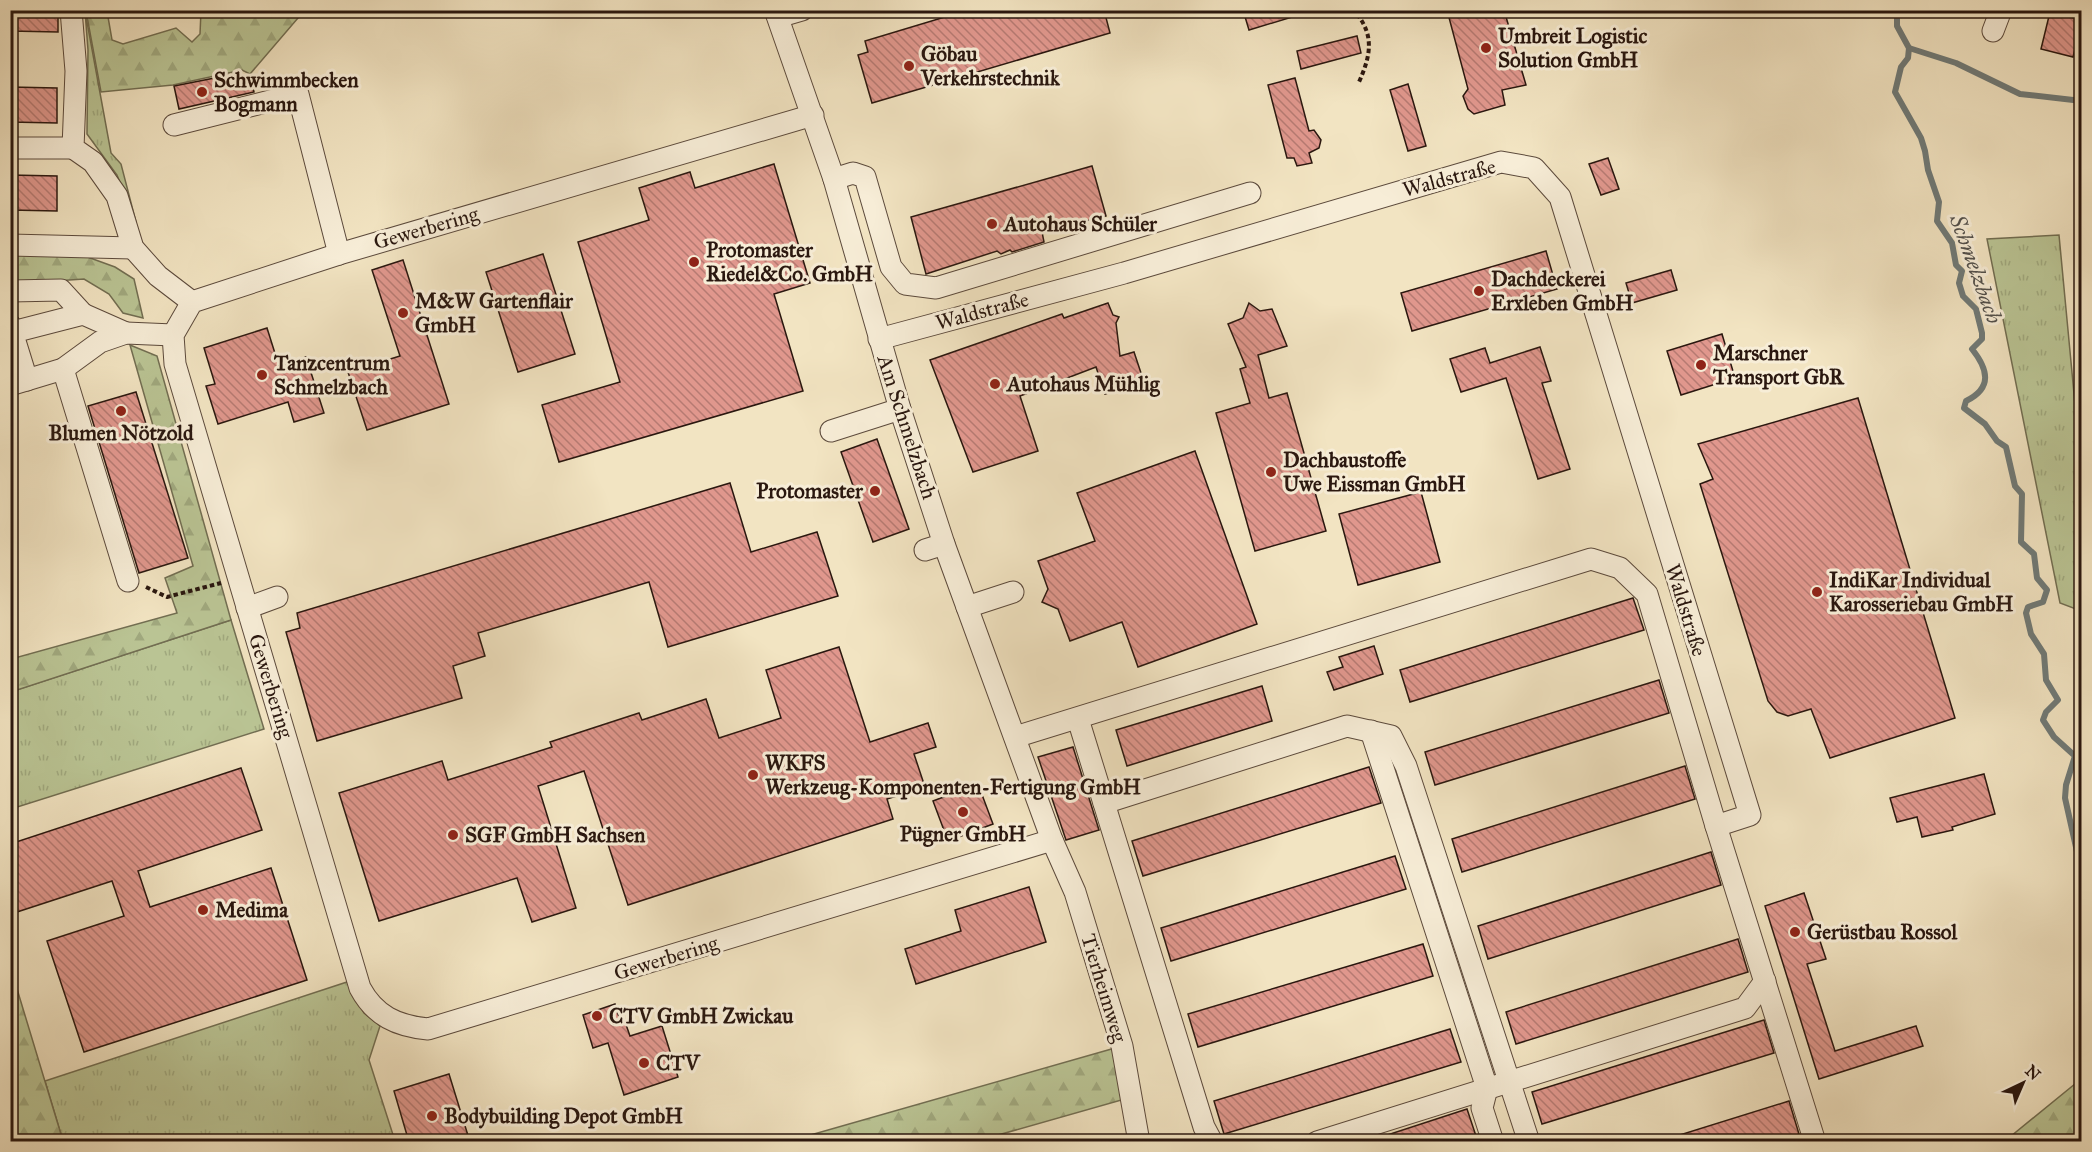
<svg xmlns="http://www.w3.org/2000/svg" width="2092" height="1152" viewBox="0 0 2092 1152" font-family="'IM FELL Great Primer',serif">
	<defs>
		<pattern id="grass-tufts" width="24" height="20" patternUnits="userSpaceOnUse" patternTransform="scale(1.5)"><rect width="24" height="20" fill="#bac494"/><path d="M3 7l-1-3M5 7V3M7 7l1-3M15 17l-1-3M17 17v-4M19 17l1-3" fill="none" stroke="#a0a87e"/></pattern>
		<pattern id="forest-firs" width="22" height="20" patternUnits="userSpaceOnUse" patternTransform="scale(1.5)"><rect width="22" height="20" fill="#bac494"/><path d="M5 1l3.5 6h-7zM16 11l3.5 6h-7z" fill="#a0a87e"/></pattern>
		<pattern id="building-back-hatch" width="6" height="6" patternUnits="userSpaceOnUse" patternTransform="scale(1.5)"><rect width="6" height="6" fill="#e0978d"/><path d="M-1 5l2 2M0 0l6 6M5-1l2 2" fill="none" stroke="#b67a72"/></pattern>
	</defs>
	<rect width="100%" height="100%" fill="#f2e4c2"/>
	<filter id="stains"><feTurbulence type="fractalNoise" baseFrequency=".00333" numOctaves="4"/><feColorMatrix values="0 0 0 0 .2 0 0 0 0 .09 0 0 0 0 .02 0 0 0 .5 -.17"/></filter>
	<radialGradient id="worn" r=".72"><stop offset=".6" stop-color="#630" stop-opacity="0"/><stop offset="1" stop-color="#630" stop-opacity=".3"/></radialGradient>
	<g fill="url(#grass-tufts)" stroke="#726e52" stroke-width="1.5">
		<path d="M85,11L111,153L121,164L136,222L117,175L87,134L88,50Z"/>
		<path d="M2059,235L2078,436L2081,435V611L2060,603L1987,239Z"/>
		<path d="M231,620L264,729L11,809L10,692Z"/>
		<path d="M347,982L364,1013L380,1026L369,1060L395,1141H63L45,1081Z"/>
	</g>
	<g fill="url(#forest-firs)" stroke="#726e52" stroke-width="1.5">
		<path d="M86,11H107L112,40L123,44L176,28L192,42L200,34L201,11H219L221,15L228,11H304L250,74L242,70L173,85L101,92Z"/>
		<path d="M11,255H82L115,267L134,279L143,318L123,313L109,294L84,279L11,284Z"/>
		<path d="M130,345L157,356L231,620L11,692V659L177,613L165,578L193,566Z"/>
		<path d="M11,969L63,1141H11Z"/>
		<path d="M1122,1046L1132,1097L977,1141L786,1142Z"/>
		<path d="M2081,1079V1141H2005Z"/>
	</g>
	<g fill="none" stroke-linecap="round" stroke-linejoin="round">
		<g stroke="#707a77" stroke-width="6">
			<path d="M1897,10V26L1909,48L1908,58L1901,67L1895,92L1921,138L1925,151L1928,170L1939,202L1937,221L1952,243L1956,265L1962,271L1959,283L1963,296L1976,309L1982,333V339L1972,349C1988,369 1993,388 1966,401L1964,408L1985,424L1997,441L2006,447L2015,486L2022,494L2021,542L2034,554L2037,578L2047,590L2043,602L2028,607L2026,613L2031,634L2044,654L2046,680L2058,700L2046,712L2043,720L2054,737L2075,756L2066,785L2065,798L2078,856L2081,876L2079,890L2082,896"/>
			<path d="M1909,48L1956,63L2020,94L2082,101"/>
			<path d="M2082,923V935"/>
			<path d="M2082,1060L2078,1072L2082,1085"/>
		</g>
	</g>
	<g fill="url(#building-back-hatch)" stroke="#2a170f" stroke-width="1.5">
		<path d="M10,10H58V32L10,31Z"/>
		<path d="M968,10H1104L1110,33L872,103L858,55L868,52L865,41Z"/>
		<path d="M1243,10H1301L1302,14L1249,30Z"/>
		<path d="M1447,10H1504L1526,85L1502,90L1505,105L1474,114L1468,109L1463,96L1468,89Z"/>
		<path d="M2050,12L2082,20L2073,57L2041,49Z"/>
		<path d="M1357,36L1361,53L1301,69L1297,51Z"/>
		<path d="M240,73L241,78L250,76L254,92L179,109L174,86Z"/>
		<path d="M1295,78L1309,131L1314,130L1321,140L1319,148L1309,153L1312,163L1297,166L1294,158H1287L1268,85Z"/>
		<path d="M1408,84L1426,146L1408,151L1390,90Z"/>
		<path d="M10,87L57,88V123L10,122Z"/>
		<path d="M1608,158L1619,189L1601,195L1589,164Z"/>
		<path d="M774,164L810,283L774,294L803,391L559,462L542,405L620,382L578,242L649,220L639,188L690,172L695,188Z"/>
		<path d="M1092,166L1106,216L1042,232L1044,242L1012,252L1010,250L1001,254L997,251L926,274L911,217Z"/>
		<path d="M10,175L57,176V211L10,210Z"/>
		<path d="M1546,251L1557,289L1412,331L1401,293Z"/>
		<path d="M543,254L575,354L518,372L486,272Z"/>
		<path d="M403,260L449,404L367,430L348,372L400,356L372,270Z"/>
		<path d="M1671,270L1677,290L1632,303L1626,283Z"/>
		<path d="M1108,303L1113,315L1119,317L1116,323L1120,356L1134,352L1144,382L1105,394L1096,367L1020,396L1038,451L973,472L930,360L1062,314L1064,318Z"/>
		<path d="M1249,303L1260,311L1272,309L1287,346L1258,355L1269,398L1287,393L1326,531L1255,551L1216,413L1250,403L1240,369L1246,367L1228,324L1243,318Z"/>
		<path d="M267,328L279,366L306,357L324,413L294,422L288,402L218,424L206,386L215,384L204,348Z"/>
		<path d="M1722,334L1735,378L1681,395L1667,351Z"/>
		<path d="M1540,347L1551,381L1542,383L1570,469L1538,479L1506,378L1461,392L1450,359L1485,348L1490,363Z"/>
		<path d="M136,392L188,558L139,573L88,406Z"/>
		<path d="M1858,398L1955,718L1830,758L1811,709L1788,716L1777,712L1768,701L1700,484L1713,479L1698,444Z"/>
		<path d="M877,439L909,529L873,542L841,452Z"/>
		<path d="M1195,451L1257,624L1138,667L1122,622L1070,641L1058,609L1042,602L1048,589L1038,561L1095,541L1077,493Z"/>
		<path d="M730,483L751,552L817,532L838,596L668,647L649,582L478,633L485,656L453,666L462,698L317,741L286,632L300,628L297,613Z"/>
		<path d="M1421,492L1440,562L1358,585L1339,514Z"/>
		<path d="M1633,598L1644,630L1410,702L1400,670Z"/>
		<path d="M1374,646L1383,674L1334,690L1327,672L1343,667L1339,657Z"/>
		<path d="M839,647L870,742L928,723L936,747L914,754L925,787L887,799L893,819L628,905L584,771L538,786L576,908L532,922L517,878L379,921L339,793L442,761L448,780L552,747L550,742L639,713L642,720L706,699L719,738L781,718L766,670Z"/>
		<path d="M1659,680L1669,713L1435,785L1425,752Z"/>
		<path d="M1262,686L1272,721L1127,766L1116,730Z"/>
		<path d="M1073,747L1099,830L1066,840L1038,757Z"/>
		<path d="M1685,766L1695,799L1462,872L1452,839Z"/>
		<path d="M1369,767L1381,803L1143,876L1132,841Z"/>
		<path d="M241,768L262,830L138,871L150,907L271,868L307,980L84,1052L47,941L124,916L112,881L17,912L10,891V844Z"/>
		<path d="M1984,774L1995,814L1952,827L1953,830L1922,837L1917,817L1897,822L1890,798Z"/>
		<path d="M978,784L993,824L948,841L933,801Z"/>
		<path d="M1711,852L1721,885L1488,959L1478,926Z"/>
		<path d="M1395,856L1406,889L1171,961L1161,928Z"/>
		<path d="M1029,887L1046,942L916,984L905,949L961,931L955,910Z"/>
		<path d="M1804,893L1826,959L1807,964L1835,1051L1916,1026L1923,1046L1819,1079L1765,906Z"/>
		<path d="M1738,939L1748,972L1516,1044L1506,1012Z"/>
		<path d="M1423,944L1433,976L1198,1047L1188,1014Z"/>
		<path d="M615,1004L619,1017L623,1016L630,1036L662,1026L678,1077L624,1095L608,1043L593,1048L583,1015Z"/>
		<path d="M1764,1020L1774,1053L1542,1124L1532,1092Z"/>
		<path d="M1450,1029L1461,1062L1224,1134L1214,1101Z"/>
		<path d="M449,1074L470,1142H409L394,1091Z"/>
		<path d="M1789,1101L1799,1134L1775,1142H1670V1138Z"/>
		<path d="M1467,1109L1478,1142H1378V1138Z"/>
	</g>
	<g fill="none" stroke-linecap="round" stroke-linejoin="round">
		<defs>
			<g id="minor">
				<path d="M71,10L76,71L73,148L93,162L117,196L133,248L158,276L192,302"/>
				<path d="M775,10L834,179L900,409L944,544L1052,840L1075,892L1122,1046L1139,1142"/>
				<path d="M778,17L802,10"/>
				<path d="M1993,31L2001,10"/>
				<path d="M813,115L339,254L192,302L173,335L175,364L360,988C375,1016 397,1026 428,1029L1052,840"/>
				<path d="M174,125L298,94L339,254"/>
				<path d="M10,148H73"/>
				<path d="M834,179L853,173L865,177L891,267L905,284L936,288L1250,193"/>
				<path d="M10,245L133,248"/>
				<path d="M10,291L61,290L83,314"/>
				<path d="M10,325L27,380"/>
				<path d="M13,332L83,314L126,333"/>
				<path d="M879,339L1124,273L1501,162L1534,168L1560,197L1750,815L1716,826"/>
				<path d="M63,369L128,581"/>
				<path d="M10,385L63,369L100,342L126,333L173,335"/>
				<path d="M831,431L900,409"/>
				<path d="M925,550L944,544"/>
				<path d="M967,607L1013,592"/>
				<path d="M247,608L277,597"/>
				<path d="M1078,719L1204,1127L1212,1142"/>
				<path d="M1371,731L1487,1088L1482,1108L1493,1142"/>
				<path d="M1015,737L1591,559L1620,568L1647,594L1716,826L1815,1142"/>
				<path d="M1104,803L1347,726L1391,736L1406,766L1529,1142"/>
				<path d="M1317,1142L1745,1008L1765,981"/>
			</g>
		</defs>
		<use href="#minor" stroke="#5c4a3c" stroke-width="23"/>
		<g stroke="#2a170f" stroke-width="4" stroke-dasharray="4.5 3" stroke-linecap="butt">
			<path d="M1357,14C1375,37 1370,57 1359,82"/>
			<path d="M146,587L167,597L221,583"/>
			<path d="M2070,1142L2082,1130"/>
		</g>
		<use href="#minor" stroke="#f7edd7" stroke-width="21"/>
	</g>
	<g fill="#8f2418" stroke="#f7edd7" stroke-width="2">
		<circle cx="1486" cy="48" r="6"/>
		<circle cx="909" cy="66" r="6"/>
		<circle cx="202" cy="92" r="6"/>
		<circle cx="992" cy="224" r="6"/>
		<circle cx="694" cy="262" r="6"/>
		<circle cx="1479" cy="291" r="6"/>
		<circle cx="403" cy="313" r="6"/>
		<circle cx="1701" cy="365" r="6"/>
		<circle cx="262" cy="375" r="6"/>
		<circle cx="995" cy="384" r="6"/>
		<circle cx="121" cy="411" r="6"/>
		<circle cx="1271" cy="472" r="6"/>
		<circle cx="875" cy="491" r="6"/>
		<circle cx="1817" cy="592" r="6"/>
		<circle cx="753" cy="775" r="6"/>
		<circle cx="963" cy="812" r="6"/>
		<circle cx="453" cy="835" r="6"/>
		<circle cx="203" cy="910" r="6"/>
		<circle cx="1795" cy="932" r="6"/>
		<circle cx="597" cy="1016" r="6"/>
		<circle cx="644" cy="1063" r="6"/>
		<circle cx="432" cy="1116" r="6"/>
	</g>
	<g text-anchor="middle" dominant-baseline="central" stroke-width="6" stroke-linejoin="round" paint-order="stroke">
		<g font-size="21" font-weight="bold" fill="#2a170f" stroke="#f7edd7" text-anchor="start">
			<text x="1498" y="36">Umbreit Logistic<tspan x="1498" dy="24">Solution GmbH</tspan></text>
			<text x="921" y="54">Göbau<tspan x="921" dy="24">Verkehrstechnik</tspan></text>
			<text x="214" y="80">Schwimmbecken<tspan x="214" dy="24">Bogmann</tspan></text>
			<text x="1004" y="224">Autohaus Schüler</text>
			<text x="706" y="250">Protomaster<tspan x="706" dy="24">Riedel&amp;Co. GmbH</tspan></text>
			<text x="1491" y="279">Dachdeckerei<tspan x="1491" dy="24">Erxleben GmbH</tspan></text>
			<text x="415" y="301">M&amp;W Gartenflair<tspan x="415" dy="24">GmbH</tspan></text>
			<text x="1713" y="353">Marschner<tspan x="1713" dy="24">Transport GbR</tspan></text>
			<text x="274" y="363">Tanzcentrum<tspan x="274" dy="24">Schmelzbach</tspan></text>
			<text x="1007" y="384">Autohaus Mühlig</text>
			<text x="121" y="433" text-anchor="middle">Blumen Nötzold</text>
			<text x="1283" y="460">Dachbaustoffe<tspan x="1283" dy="24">Uwe Eissman GmbH</tspan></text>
			<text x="863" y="491" text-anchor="end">Protomaster</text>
			<text x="1829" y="580">IndiKar Individual<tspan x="1829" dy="24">Karosseriebau GmbH</tspan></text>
			<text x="765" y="763">WKFS<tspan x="765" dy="24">Werkzeug-Komponenten-Fertigung GmbH</tspan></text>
			<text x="963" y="834" text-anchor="middle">Pügner GmbH</text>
			<text x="465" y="835">SGF GmbH Sachsen</text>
			<text x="215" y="910">Medima</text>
			<text x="1807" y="932">Gerüstbau Rossol</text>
			<text x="609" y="1016">CTV GmbH Zwickau</text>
			<text x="656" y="1063">CTV</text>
			<text x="444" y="1116">Bodybuilding Depot GmbH</text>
		</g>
		<g font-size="21" fill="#2a170f" stroke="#f7edd7">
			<text transform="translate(1449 178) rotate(-15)">Waldstraße</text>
			<text transform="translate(426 228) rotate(-16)">Gewerbering</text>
			<text transform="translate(982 311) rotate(-15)">Waldstraße</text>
			<text transform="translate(907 427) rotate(72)">Am Schmelzbach</text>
			<text transform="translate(1686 610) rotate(73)">Waldstraße</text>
			<text transform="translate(271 686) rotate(73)">Gewerbering</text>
			<text transform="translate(666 958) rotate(-17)">Gewerbering</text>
			<text transform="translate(1104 988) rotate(73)">Tierheimweg</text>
		</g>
		<g font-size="22" font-style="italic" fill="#53514c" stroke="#f7edd7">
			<text transform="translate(1976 269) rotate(70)">Schmelzbach</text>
		</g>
	</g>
	<rect width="2092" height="1152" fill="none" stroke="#f2e4c2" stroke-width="36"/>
	<rect x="12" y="12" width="2068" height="1128" fill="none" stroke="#2a170f" stroke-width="3"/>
	<rect x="18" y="18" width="2056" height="1116" fill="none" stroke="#2a170f" stroke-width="1.5"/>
	<g transform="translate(2023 1083) rotate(44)" stroke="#f7edd7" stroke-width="4.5" paint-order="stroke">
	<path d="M0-4.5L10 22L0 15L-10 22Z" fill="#2a170f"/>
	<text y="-9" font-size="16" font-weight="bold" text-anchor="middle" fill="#2a170f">N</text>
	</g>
	<rect width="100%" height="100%" filter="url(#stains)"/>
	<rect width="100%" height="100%" fill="url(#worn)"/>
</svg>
